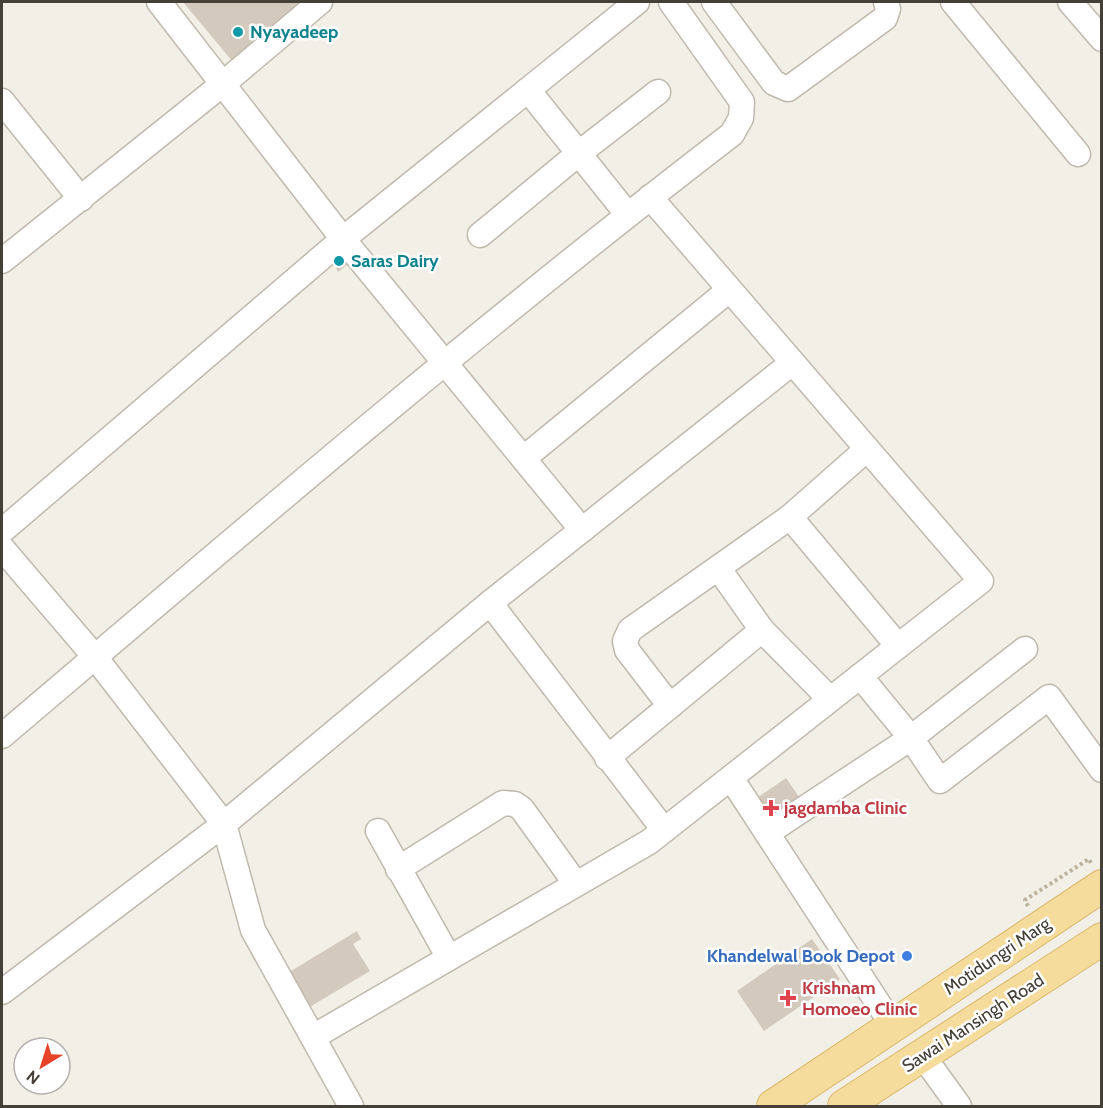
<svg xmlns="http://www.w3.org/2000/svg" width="1103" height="1108" viewBox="0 0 1103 1108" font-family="Cabin,sans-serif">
	<rect width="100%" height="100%" fill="#f2efe7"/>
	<g fill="#d3cabd">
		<path d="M183,2H303L233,62Z"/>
		<path d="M340,254L348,264L338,272L332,259Z"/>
		<path d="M786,778L802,801L772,821L757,798Z"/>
		<path d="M357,931L361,939L353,944L370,971L308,1008L286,974Z"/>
		<path d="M812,939L840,979L764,1031L737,991Z"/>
	</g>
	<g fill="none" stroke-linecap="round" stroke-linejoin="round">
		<defs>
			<g id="minor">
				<path d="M159,2L343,239L582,530"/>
				<path d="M714,2L774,83L788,89L885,18L888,9L886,2"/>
				<path d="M953,2L1078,154"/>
				<path d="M1070,2L1102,39"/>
				<path d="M528,90L628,215"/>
				<path d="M2,101L81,199"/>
				<path d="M480,235L578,154L658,92"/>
				<path d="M2,261L224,83L320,2"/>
				<path d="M867,449L790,517L898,646"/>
				<path d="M524,458L729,290"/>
				<path d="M2,531L343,239L637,2"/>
				<path d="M2,548L95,657L224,824L253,930L351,1106"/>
				<path d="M719,569L762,630L830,699"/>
				<path d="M490,603L664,830"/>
				<path d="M860,676L911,738L1025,649"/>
				<path d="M670,706L627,650L625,641L630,630L790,517"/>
				<path d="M2,736C242,532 482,326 732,134L741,118L742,102L671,2"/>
				<path d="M607,758L762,630"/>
				<path d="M731,778L893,1026"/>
				<path d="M378,831L449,958"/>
				<path d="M767,833L911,738L940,781L1049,697L1102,770"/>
				<path d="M398,869L503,803L515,804L522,809L576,884"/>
				<path d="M2,992L224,824L490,603L792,363"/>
				<path d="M313,1037L649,842L981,581L650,197"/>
				<path d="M923,1056L959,1106"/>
			</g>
			<g id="major">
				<path d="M773,1106L1102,886"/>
				<path d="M844,1106L1102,939"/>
			</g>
		</defs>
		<use href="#minor" stroke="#c0b9ad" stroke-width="27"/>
		<use href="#major" stroke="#dab86d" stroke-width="34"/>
		<path stroke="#bdb29d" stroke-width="4" stroke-dasharray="3 3" stroke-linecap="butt" d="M1028,906L1025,900L1089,859L1092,865"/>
		<use href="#minor" stroke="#fff" stroke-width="24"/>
		<use href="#major" stroke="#f6dc9c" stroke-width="32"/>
	</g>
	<g fill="#0f9aa8" stroke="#fff" stroke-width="2">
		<circle cx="238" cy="32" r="6"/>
		<circle cx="339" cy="261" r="6"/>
	</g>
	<g fill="#e0444e" stroke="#fff" stroke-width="2">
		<path d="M768 799h6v6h6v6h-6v6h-6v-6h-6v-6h6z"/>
		<path d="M785 989h6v6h6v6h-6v6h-6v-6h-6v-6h6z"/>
	</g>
	<circle fill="#3f7fe0" stroke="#fff" stroke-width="2" cx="907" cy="956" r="6"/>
	<g text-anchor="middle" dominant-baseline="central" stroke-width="5" stroke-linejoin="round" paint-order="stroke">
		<g font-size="18" font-weight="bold" fill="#0d838f" stroke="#fff" text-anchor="start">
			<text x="250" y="32">Nyayadeep</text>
			<text x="351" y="261">Saras Dairy</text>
		</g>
		<g font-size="18" font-weight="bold" fill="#be3a42" stroke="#fff" text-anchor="start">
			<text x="784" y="808">jagdamba Clinic</text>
			<text x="802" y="988">Krishnam<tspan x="802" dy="21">Homoeo Clinic</tspan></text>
		</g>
		<g font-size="18" font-weight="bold" fill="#366cbe" stroke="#fff" text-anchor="end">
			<text x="895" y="956">Khandelwal Book Depot</text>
		</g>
		<g font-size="18" fill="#443f37" stroke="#fff">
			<text transform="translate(997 956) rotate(-34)">Motidungri Marg</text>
			<text transform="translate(973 1023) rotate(-33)">Sawai Mansingh Road</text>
		</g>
	</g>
	<rect width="1103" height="1108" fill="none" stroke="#443f37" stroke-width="6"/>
	<g transform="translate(42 1066) rotate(218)"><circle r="28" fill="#ffffff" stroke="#b4b2af" stroke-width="1.5"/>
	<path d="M0-4.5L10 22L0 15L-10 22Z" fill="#e84328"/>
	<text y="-9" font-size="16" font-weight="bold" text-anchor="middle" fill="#443f37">N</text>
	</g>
</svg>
